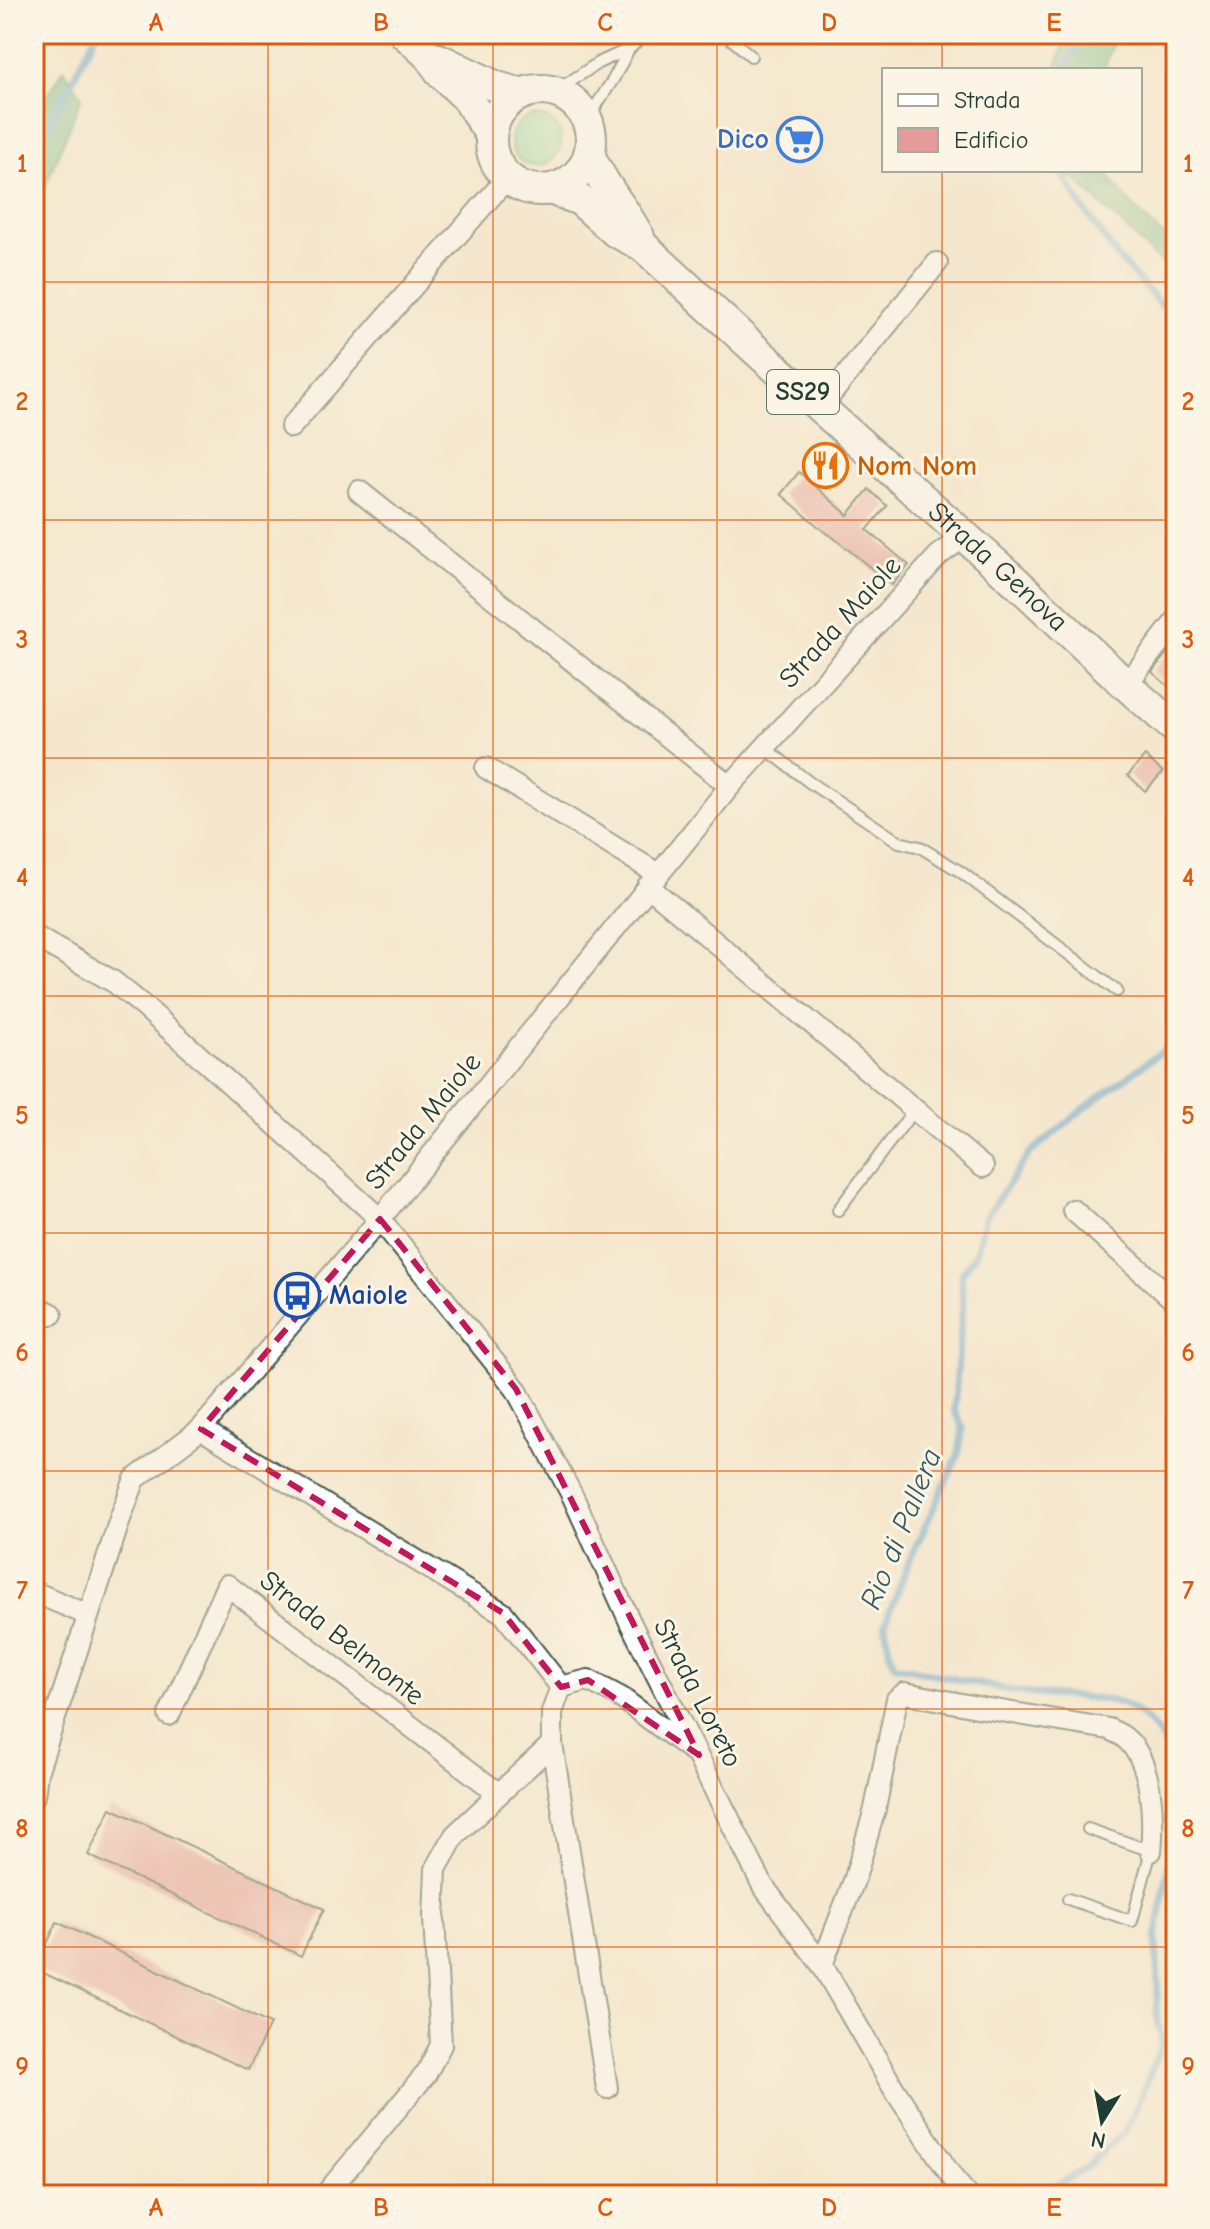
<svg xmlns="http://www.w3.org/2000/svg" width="1210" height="2229" viewBox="0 0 1210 2229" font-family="'Comic Neue',sans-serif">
	<rect width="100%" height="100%" fill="#fcf5e5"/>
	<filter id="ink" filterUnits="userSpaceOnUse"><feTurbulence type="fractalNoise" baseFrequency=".0125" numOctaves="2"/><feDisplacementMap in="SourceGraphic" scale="16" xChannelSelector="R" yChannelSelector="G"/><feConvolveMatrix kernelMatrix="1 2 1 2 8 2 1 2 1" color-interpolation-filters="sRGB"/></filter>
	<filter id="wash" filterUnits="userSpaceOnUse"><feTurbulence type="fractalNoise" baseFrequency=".006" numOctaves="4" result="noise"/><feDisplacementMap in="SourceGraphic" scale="32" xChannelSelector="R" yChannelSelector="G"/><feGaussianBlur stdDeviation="1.8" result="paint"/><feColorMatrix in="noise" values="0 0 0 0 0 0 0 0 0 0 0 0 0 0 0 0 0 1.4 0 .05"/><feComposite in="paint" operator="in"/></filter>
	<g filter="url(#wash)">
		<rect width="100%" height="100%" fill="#f4e7cd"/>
		<circle fill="#7cd499" stroke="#4e8866" stroke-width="2" cx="536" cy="141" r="25"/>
		<g fill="#65b681" stroke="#427a5a" stroke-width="2">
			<path d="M1068,34H1116L1104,70H1054Z"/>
			<path d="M64,69L82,97L44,189L34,202V116Z"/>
			<path d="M1040,170H1105C1124,199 1149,224 1176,246V278L1074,178Z"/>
		</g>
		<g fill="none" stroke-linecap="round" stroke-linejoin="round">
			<g stroke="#5da0d1" stroke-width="7">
				<path d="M1065,70L1081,34"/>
				<path d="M34,154L96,34"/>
				<path d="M1060,170L1083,208L1119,259L1176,321"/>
				<path d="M1176,1041L1086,1107L1030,1153L985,1218L976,1253L961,1275L963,1301L954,1410L963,1427L958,1456L911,1557L885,1624L889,1650L895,1665C941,1675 988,1688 1034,1694C1060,1697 1109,1695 1131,1708C1155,1722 1168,1747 1176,1772"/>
				<path d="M1040,2195L1084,2169L1125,2132L1134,2114L1162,2043L1156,2009L1158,1986L1156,1938L1176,1824"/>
			</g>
		</g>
		<g id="blocks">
			<g fill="#e59b98">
				<path d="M799,472L848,515L869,489L887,506L867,530L909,565L892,585L829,534L828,535L781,494Z"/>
				<path d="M1176,642V693L1152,672Z"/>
				<path d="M1145,756L1163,772L1145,791L1128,775Z"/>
				<path d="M111,1808L324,1909L301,1956L88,1855Z"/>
				<path d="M57,1922L270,2024L248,2070L35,1969Z"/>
			</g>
		</g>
	</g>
	<g filter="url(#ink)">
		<use href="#blocks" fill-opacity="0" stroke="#3f564b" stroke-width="2"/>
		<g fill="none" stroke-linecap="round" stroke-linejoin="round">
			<defs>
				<g id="service">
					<path d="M725,34L751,56"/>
					<path d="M549,91L568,83L598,63L629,49L645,34"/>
					<path d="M587,120L614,78L629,49"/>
					<path d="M764,747L809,782L899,842L920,847L961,872L1117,991"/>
					<path d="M838,1210L914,1110"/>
					<path d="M1068,1899L1132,1921L1151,1851L1088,1829"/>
				</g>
				<g id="minor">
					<path d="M820,408L937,263"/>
					<path d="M291,427L507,178"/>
					<path d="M359,491L730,786"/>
					<path d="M1126,685L1176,621"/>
					<path d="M486,768L658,874"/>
					<path d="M648,886L983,1167"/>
					<path d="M34,936L114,982L147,1009L380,1219L516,1389L573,1497L630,1622L763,1886L822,1965L894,2089L952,2177L967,2195"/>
					<path d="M1073,1210L1176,1302"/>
					<path d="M34,1306L52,1314"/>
					<path d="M201,1429L503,1613L561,1687L588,1680L620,1697L694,1752"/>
					<path d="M34,1592L88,1615"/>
					<path d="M561,1687L552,1712V1744L607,2088"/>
					<path d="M169,1715L227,1585L499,1794"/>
					<path d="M34,1796L37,1773L121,1516L135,1479L201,1429L380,1219L730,786L939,555L964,537"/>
					<path d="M822,1965L855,1878L875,1809L897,1699L905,1693L977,1707L1109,1729C1114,1732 1121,1734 1125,1738C1153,1761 1154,1818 1151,1851"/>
					<path d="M325,2195L426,2074L441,2045L434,1918L436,1869L455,1835L552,1744"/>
				</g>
				<g id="primary">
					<path d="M405,34L428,55L442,74L467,98L490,134"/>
					<path d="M439,59L497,87L522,94"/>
					<circle cx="541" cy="140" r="50"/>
					<path d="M589,154C602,185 624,208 639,237"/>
					<path id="s1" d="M553,190L580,200L616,232L643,246L759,353L1015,581L1126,685L1176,729"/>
				</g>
			</defs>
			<use href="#service" stroke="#3f564b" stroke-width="14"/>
			<use href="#minor" stroke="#3f564b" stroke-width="24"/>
			<use href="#primary" stroke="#3f564b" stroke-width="34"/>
			<use href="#service" stroke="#fff" stroke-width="10"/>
			<use href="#minor" stroke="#fff" stroke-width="20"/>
			<use href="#primary" stroke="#fff" stroke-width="30"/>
		</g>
	</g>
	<path d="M0 0H1210V2229H0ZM380,1219L516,1389L699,1755L588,1680L561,1687L503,1613L201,1429Z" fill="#f4e7cd" fill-opacity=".55" fill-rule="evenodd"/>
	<path fill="none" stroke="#c2185b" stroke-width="6" stroke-dasharray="16 10" stroke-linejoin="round" d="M380,1219L516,1389L699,1755L588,1680L561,1687L503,1613L201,1429Z"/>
	<path fill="none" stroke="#de580e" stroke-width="2" stroke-opacity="0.55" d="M268,34V2195M493,34V2195M717,34V2195M942,34V70M942,170V2195M34,282H1176M34,520H1176M34,758H1176M34,996H1176M34,1233H1176M34,1471H1176M34,1709H1176M34,1947H1176"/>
	<defs>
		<symbol id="supermarket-ring" viewBox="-11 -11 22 22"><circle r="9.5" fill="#fcf5e5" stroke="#3f7fe0" stroke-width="1.5"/><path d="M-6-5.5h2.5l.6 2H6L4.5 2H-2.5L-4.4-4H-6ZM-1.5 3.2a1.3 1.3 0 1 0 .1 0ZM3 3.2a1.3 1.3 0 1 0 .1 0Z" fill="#3f7fe0"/></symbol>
		<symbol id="restaurant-ring" viewBox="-11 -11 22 22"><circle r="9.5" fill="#fcf5e5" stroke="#e8710a" stroke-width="1.5"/><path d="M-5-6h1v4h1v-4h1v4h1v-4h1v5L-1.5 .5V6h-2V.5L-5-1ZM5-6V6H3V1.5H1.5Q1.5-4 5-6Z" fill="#e8710a"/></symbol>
		<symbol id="bus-ring" viewBox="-11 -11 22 22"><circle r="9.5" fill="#fcf5e5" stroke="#1a4fb4" stroke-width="1.5"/><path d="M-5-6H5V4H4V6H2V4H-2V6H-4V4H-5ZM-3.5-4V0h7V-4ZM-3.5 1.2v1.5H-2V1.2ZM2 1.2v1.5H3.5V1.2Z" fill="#1a4fb4"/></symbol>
	</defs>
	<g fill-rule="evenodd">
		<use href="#supermarket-ring" x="774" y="114" width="51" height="51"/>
		<use href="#restaurant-ring" x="800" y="440" width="51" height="51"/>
		<use href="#bus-ring" x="272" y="1270" width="51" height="51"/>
	</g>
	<g text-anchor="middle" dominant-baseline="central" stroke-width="6" stroke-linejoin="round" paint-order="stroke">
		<rect fill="#fcf5e5" stroke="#617469" stroke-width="2" x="767" y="370" width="72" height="44" rx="6"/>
		<g font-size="26" font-weight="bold" fill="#1f3d34">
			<text x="803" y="392">SS29</text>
		</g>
		<g font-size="28" font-weight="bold" fill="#366cbe" stroke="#fcf5e5" text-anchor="end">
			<text x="769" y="139">Dico</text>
		</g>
		<g font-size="28" font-weight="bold" fill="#c56008" stroke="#fcf5e5" text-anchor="start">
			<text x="857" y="466">Nom Nom</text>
		</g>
		<g font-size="28" fill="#1f3d34" stroke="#fcf5e5">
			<text stroke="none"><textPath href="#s1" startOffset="586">Strada Genova</textPath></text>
			<text transform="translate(840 622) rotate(-48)">Strada Maiole</text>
			<text transform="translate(423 1121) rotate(-51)">Strada Maiole</text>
			<text transform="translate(342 1638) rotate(38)">Strada Belmonte</text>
			<text transform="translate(698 1693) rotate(63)">Strada Loreto</text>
		</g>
		<g font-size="28" font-weight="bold" fill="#164399" stroke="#fcf5e5" text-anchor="start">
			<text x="329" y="1295">Maiole</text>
		</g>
		<g font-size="30" font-style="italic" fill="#325b63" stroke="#fcf5e5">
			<text transform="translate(901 1529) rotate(-68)">Rio di Pallera</text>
		</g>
	</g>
	<rect width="1210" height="2229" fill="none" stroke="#fcf5e5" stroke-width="88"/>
	<rect x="882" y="68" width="260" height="104" fill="#fcf5e5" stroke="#a4ab9e" stroke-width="2"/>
	<rect x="898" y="94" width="40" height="12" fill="#ffffff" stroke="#a4ab9e" stroke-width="2"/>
	<text x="954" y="108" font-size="24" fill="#1f3d34">Strada</text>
	<rect x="898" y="128" width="40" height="24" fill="#e59b98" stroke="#a4ab9e" stroke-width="2"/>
	<text x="954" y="148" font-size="24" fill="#1f3d34">Edificio</text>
	<g transform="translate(1102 2121) rotate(191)" stroke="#fcf5e5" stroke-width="6" paint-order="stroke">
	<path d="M0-6L14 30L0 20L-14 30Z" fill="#1f3d34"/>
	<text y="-12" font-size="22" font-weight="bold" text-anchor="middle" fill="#1f3d34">N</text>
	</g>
	<rect x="44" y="44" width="1122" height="2141" fill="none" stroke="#de580e" stroke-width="3"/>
	<g font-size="26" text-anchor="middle" font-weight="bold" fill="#de580e">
		<text x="156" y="31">A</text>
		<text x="381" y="31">B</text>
		<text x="605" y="31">C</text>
		<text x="829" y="31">D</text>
		<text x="1054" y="31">E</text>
		<text x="22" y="172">1</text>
		<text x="1188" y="172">1</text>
		<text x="22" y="410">2</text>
		<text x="1188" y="410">2</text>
		<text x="22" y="648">3</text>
		<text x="1188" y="648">3</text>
		<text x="22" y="886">4</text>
		<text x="1188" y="886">4</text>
		<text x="22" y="1124">5</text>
		<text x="1188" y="1124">5</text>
		<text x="22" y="1361">6</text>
		<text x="1188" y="1361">6</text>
		<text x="22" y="1599">7</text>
		<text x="1188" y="1599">7</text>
		<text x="22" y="1837">8</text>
		<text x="1188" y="1837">8</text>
		<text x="22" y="2075">9</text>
		<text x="1188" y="2075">9</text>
		<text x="156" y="2216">A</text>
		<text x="381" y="2216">B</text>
		<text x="605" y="2216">C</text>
		<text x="829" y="2216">D</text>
		<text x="1054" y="2216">E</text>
	</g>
</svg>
